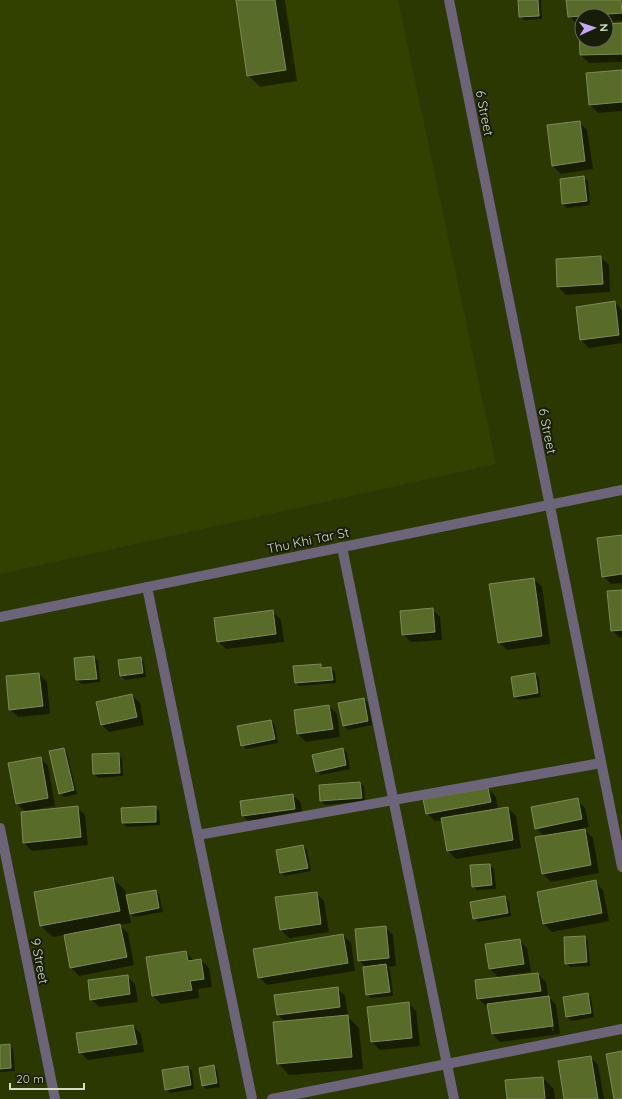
<svg xmlns="http://www.w3.org/2000/svg" width="622" height="1099" viewBox="0 0 622 1099" font-family="Quicksand,sans-serif">
	<rect width="100%" height="100%" fill="#2c3801"/>
	<path fill="#324000" d="M0,0H398L496,464L0,574Z"/>
	<g fill="#0007" fill-rule="evenodd">
		<path d="M237,0H285L297,81L260,87L248,75Z"/>
		<path d="M519,0H541L542,19L524,20L520,16Z"/>
		<path d="M567,0H622V21L606,22V16H582V24H577L569,16Z"/>
		<path d="M622,24V62L589,63L581,55L580,26H582V40H606V25Z"/>
		<path d="M622,71V111L598,113L590,105L587,74Z"/>
		<path d="M579,122L587,130L593,169L561,174L553,166Z"/>
		<path d="M584,177L588,181L590,205L567,208L563,204Z"/>
		<path d="M601,257L609,265L610,292L566,295L558,287Z"/>
		<path d="M615,302L622,310V343L589,348L581,340Z"/>
		<path d="M622,536V583L611,584L603,576Z"/>
		<path d="M534,579L542,587L550,644L507,650L499,642Z"/>
		<path d="M622,591V638H620L612,630Z"/>
		<path d="M432,609L440,617L442,640L411,642L403,634Z"/>
		<path d="M273,612L281,620L284,642L226,649L218,641Z"/>
		<path d="M94,657L98,661L100,682L81,684L77,680L75,659Z"/>
		<path d="M141,658L144,662L146,677L125,680L121,676Z"/>
		<path d="M320,665L325,669H331L335,672L336,683L299,686L295,682Z"/>
		<path d="M39,674L47,682L50,714L18,717L10,709Z"/>
		<path d="M535,674L539,678L541,697L518,700L515,697Z"/>
		<path d="M132,695L140,703L144,725L109,732L101,724Z"/>
		<path d="M364,699L368,703L372,725L348,730L344,726Z"/>
		<path d="M329,706L337,714L340,737L306,742L298,734Z"/>
		<path d="M271,721L275,725L278,743L246,749L242,745Z"/>
		<path d="M64,749L67,753L77,794L64,797L60,793Z"/>
		<path d="M343,749L347,753L350,769L321,775L317,771Z"/>
		<path d="M118,754L122,758L123,776L98,778L94,774Z"/>
		<path d="M40,758L48,766L55,806L27,811V812L77,807L85,815L88,845L32,851L24,843L22,813H26L16,803Z"/>
		<path d="M360,783L364,786L365,801L325,805L321,801L320,786Z"/>
		<path d="M488,789L496,797L498,809L508,808L516,816L521,848L456,859L448,851L443,820L435,821L427,813Z"/>
		<path d="M293,795L301,803L303,817L251,824L243,816L242,802Z"/>
		<path d="M577,800L585,808L589,827L583,828L593,838L599,873L551,882L543,874L545,837L536,828Z"/>
		<path d="M155,807L159,811L160,825L127,827L123,823L122,809Z"/>
		<path d="M303,846L307,850L311,871L285,876L281,872Z"/>
		<path d="M490,865L494,869L496,889L477,890L473,886Z"/>
		<path d="M113,879L125,890L126,896L156,891L159,894L163,912L134,917L129,911L131,923L119,925L128,933L134,965L79,976L71,968L64,935L53,937L41,926Z"/>
		<path d="M595,882L603,890L609,921L552,932L544,924L538,893Z"/>
		<path d="M316,893L324,901L329,932L289,938L281,930Z"/>
		<path d="M505,898L509,901L511,916L478,922L474,918Z"/>
		<path d="M385,927L393,935L396,966L387,967L390,969L393,996L371,998L367,994L366,968L359,960Z"/>
		<path d="M343,935L351,943L355,971L267,985L259,977Z"/>
		<path d="M585,937L588,941L590,966L570,967L566,963Z"/>
		<path d="M519,940L527,948L531,972L507,975L508,977L538,974L546,982L548,996L556,1005L560,1034L500,1042L492,1034L489,1006H486L478,998L499,978L490,969L486,945ZM549,1004H551L554,1031H552Z"/>
		<path d="M186,952L194,961L201,960L209,968L212,987L198,989L199,998L161,1004L153,996Z"/>
		<path d="M127,976L135,984L138,1002L99,1007L91,999Z"/>
		<path d="M337,988L345,996L348,1014L346,1015L359,1028L363,1069L289,1075L278,1063L285,1022L278,1015L275,996Z"/>
		<path d="M587,994L591,998L594,1017L571,1021L567,1017Z"/>
		<path d="M408,1003L416,1011L420,1046L380,1050L372,1042Z"/>
		<path d="M133,1026L141,1034L144,1052L88,1060L80,1052Z"/>
		<path d="M9,1045L13,1049L15,1071L0,1072V1046Z"/>
		<path d="M590,1057L598,1065L604,1099H565Z"/>
		<path d="M213,1066L217,1070L220,1087L206,1089L202,1085Z"/>
		<path d="M188,1067L192,1071L194,1089L170,1093L166,1089Z"/>
		<path d="M543,1078L554,1089L555,1099H508Z"/>
	</g>
	<g fill="#596b28" stroke="#7c8b57">
		<path d="M236,0H275L286,70L247,76Z"/>
		<path d="M518,0H538L539,16L519,17Z"/>
		<path d="M566,0H621L622,13L568,17Z"/>
		<path d="M622,23V54L580,55L579,25H582V40H606V24Z"/>
		<path d="M622,70V102L589,105L586,73Z"/>
		<path d="M580,121L585,161L552,166L547,125Z"/>
		<path d="M584,176L587,201L562,204L560,179Z"/>
		<path d="M601,256L603,284L557,287L556,259Z"/>
		<path d="M615,301L619,335L580,340L576,307Z"/>
		<path d="M622,535V574L602,577L597,538Z"/>
		<path d="M534,578L542,636L498,643L489,584Z"/>
		<path d="M622,590V630L611,631L607,591Z"/>
		<path d="M433,608L435,632L402,635L400,611Z"/>
		<path d="M273,610L276,634L217,642L214,618Z"/>
		<path d="M94,656L97,679L76,680L74,658Z"/>
		<path d="M141,657L143,673L120,676L118,660Z"/>
		<path d="M321,664V668L331,667L333,680L295,683L293,666Z"/>
		<path d="M39,673L43,706L9,710L6,676Z"/>
		<path d="M535,673L538,693L514,697L511,677Z"/>
		<path d="M132,694L137,717L101,725L96,702Z"/>
		<path d="M364,698L368,721L343,726L338,703Z"/>
		<path d="M329,705L333,729L297,734L294,710Z"/>
		<path d="M271,720L275,739L241,746L237,726Z"/>
		<path d="M64,748L74,790L59,794L49,751Z"/>
		<path d="M343,748L346,765L316,772L312,755Z"/>
		<path d="M119,753L120,773L93,774L92,754Z"/>
		<path d="M41,757L48,798L16,804L8,763Z"/>
		<path d="M360,782L362,798L320,801L319,785Z"/>
		<path d="M488,788L491,802L426,814L423,799Z"/>
		<path d="M293,794L295,809L242,816L240,801Z"/>
		<path d="M578,798L582,819L535,829L531,807Z"/>
		<path d="M78,806L81,837L23,843L21,812Z"/>
		<path d="M156,806V822L122,823L121,808Z"/>
		<path d="M508,807L513,840L447,851L441,818Z"/>
		<path d="M585,829L591,865L542,874L535,837Z"/>
		<path d="M303,845L308,868L280,873L276,850Z"/>
		<path d="M490,864L492,885L472,887L470,865Z"/>
		<path d="M113,877L120,911L40,926L34,892Z"/>
		<path d="M596,880L602,913L543,924L537,892Z"/>
		<path d="M156,890L159,908L130,914L126,895Z"/>
		<path d="M317,892L321,924L280,930L275,897Z"/>
		<path d="M505,896L508,913L473,919L470,902Z"/>
		<path d="M120,924L127,957L70,968L64,935Z"/>
		<path d="M386,926L389,958L358,961L355,929Z"/>
		<path d="M343,934L348,963L258,978L253,949Z"/>
		<path d="M585,936L587,962L565,964L564,937Z"/>
		<path d="M520,939L524,964L489,969L485,944Z"/>
		<path d="M186,951L188,961L201,959L204,979L190,981L192,990L152,996L146,957Z"/>
		<path d="M386,964L390,992L366,995L363,967Z"/>
		<path d="M538,973L541,991L477,999L475,980Z"/>
		<path d="M128,975L130,994L90,1000L88,980Z"/>
		<path d="M338,987L340,1007L277,1015L274,995Z"/>
		<path d="M588,993L591,1013L566,1017L563,997Z"/>
		<path d="M549,996L553,1026L492,1034L487,1004Z"/>
		<path d="M409,1002L412,1038L371,1042L367,1007Z"/>
		<path d="M348,1015L352,1057L277,1064L273,1022Z"/>
		<path d="M133,1025L137,1044L79,1053L76,1033Z"/>
		<path d="M10,1044L11,1068L0,1069V1045Z"/>
		<path d="M622,1051V1099H614L606,1054Z"/>
		<path d="M591,1056L598,1099H564L558,1061Z"/>
		<path d="M214,1065L217,1083L202,1086L199,1068Z"/>
		<path d="M188,1066L191,1085L165,1090L162,1070Z"/>
		<path d="M543,1077L545,1099H507L505,1080Z"/>
	</g>
	<g fill="none" stroke-linecap="round" stroke-linejoin="round">
		<g stroke="#6c6479" stroke-width="10">
			<path d="M449,0L622,867"/>
			<path d="M342,547L454,1099"/>
			<path d="M147,587L252,1099"/>
			<path d="M0,828L55,1099"/>
			<path d="M198,835L601,763"/>
			<path d="M272,1099L622,1029"/>
		</g>
		<path stroke="#6c6479" stroke-width="10" d="M0,617L622,490"/>
	</g>
	<g text-anchor="middle" dominant-baseline="central" stroke-width="4" stroke-linejoin="round" paint-order="stroke">
		<g font-size="13" fill="#d5dec2" stroke="#171d08">
			<text transform="translate(485 113) rotate(79)">6 Street</text>
			<text transform="translate(548 431) rotate(79)">6 Street</text>
			<text transform="translate(308 540) rotate(-12)">Thu Khi Tar St</text>
			<text transform="translate(40 961) rotate(79)">9 Street</text>
		</g>
	</g>
	<g transform="translate(594 28) rotate(87)"><circle r="19" fill="#171d08" stroke="#636a52"/>
	<path d="M0-3L7 15L0 10L-7 15Z" fill="#c4a7f1"/>
	<text y="-6" font-size="11" font-weight="bold" text-anchor="middle" fill="#d5dec2">N</text>
	</g>
	<path d="M10 1083v6h74v-6" fill="none" stroke="#d5dec2" stroke-width="2"/>
	<text x="16" y="1083" font-size="12" fill="#d5dec2" stroke="#171d08" stroke-width="3" paint-order="stroke">20 m</text>
</svg>
